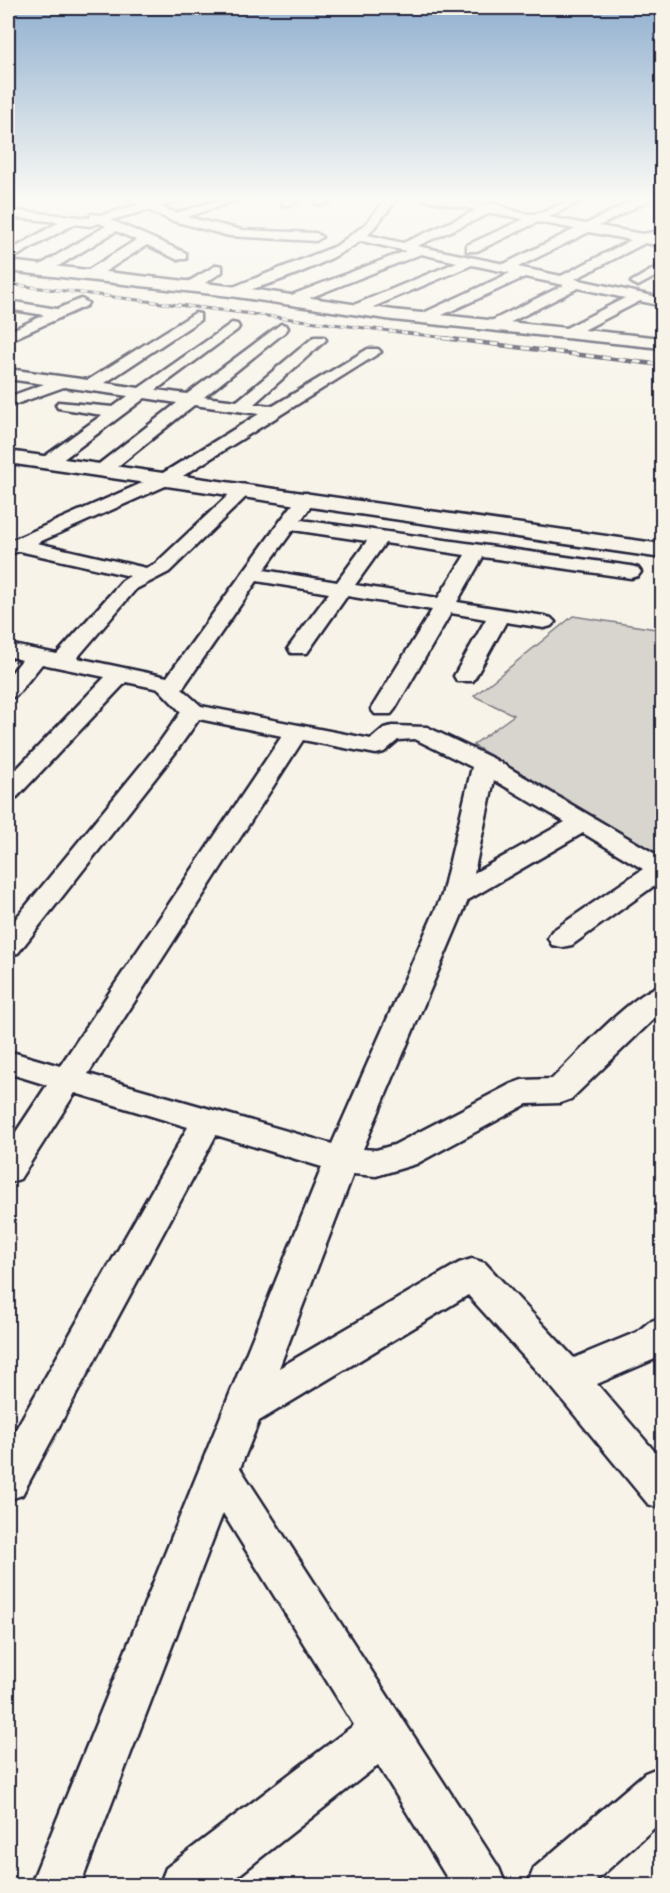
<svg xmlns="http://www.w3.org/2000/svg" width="670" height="1893" viewBox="0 0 670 1893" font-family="Dekko,sans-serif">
	<rect width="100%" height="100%" fill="#f7f3e8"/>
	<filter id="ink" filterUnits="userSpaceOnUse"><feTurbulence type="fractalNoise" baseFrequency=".0167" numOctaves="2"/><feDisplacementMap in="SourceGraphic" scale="12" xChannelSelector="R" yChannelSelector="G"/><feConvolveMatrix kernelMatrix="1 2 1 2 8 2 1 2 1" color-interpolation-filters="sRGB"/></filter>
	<g filter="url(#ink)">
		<path fill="#d8d5cf" stroke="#7d7c85" stroke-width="1.5" d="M573,616L662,630V858L473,745L514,715L474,696Z"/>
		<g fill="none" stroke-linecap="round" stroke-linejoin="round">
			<defs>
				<g id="street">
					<path d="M126,197H140L151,202L170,197H189L161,207L176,213L229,197H247L187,217L242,230L316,233L322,237L316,241L229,236L170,220L148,210L111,220L186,253V259H176L147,245L95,278H85V272L136,240L116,231L47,273H37V267L106,226L99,223L90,226L74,224L8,261V252L59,222L8,217V210L90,218L91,214L101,215L139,205Z"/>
					<path d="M289,197H304L290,205H282V201Z"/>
					<path d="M323,197H340L324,204H316V200Z"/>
					<path d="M387,197H399L368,235L403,243L477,210L426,200L420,197H444L488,205L494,203C505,207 520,215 534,214C551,213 564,197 588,197L549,217L586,224L640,197H655L599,226L642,234L654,232L655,237L662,238V246L645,243L575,279L662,298V306L640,301L572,336H562L560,333L562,330L625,298L578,288L497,329H487L485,326L487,323L564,285L525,277L429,321H419L417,318L419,315L510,273L472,265L359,313H349V307L457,262L421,254L299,302H289V296L406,251L361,241C323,266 275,284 230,295L223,291L336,246L366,224ZM491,213L524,219L467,245V251H477L538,222L575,229L504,264L417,246ZM589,232L631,240L561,276L518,267Z"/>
					<path d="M662,264V273L638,286L631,282Z"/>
					<path d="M217,265L222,266V272L196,289H186V283Z"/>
					<path d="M81,299L88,303L86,306L8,341V332L44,315L8,309V301L57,309Z"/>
					<path d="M195,313L200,314V320L105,383L139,388L232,323L237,324L239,327L237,330L156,390L187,394L281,324L286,325L288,328L286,331L204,397L237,401L314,337H324L326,340L254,404L273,406L368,349H378L381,352L170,484L37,543L146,568L155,564L238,486L244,485L253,490L169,572L136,589L77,658L167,677L281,520L300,495L307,493L316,499L301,520L631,566L638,568L641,572L638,576L631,578L483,557L457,602L544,616L551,618L555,622L551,626L544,628L506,622L476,676L473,681H457L454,676L486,619L451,613L395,709L391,714H375L371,709L432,610L347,596L307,653H291L288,648L329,593L257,581L182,689L201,706L371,739L384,728L392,726L427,727L494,759L662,858V880L572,945L562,947L552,945L548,938L552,931L643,869L583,833L468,900L363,1149L376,1150L394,1145L511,1084L522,1080L552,1079C577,1055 631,994 662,985V1011L571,1099L560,1103L527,1104L416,1164L376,1176L353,1174L279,1368L459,1263L472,1259L485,1263L574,1358L637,1332L649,1322L662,1317V1356L597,1384L662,1460V1509L648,1504L554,1390L468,1295L259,1421L240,1468L499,1868L506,1886H452L378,1765L225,1886H159L166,1868L354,1725L223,1513L80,1886H30L322,1167L216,1135L22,1495L8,1500V1443L188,1127L75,1093L20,1179L8,1183V1144L47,1085L8,1073V1051L60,1066L282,736L199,719L175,753L18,953L8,955V928L159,743L181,712L159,689L126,682L17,797L8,799V778L105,677L42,664L16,696L8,698V677L22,660L8,656V644L57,654L122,581L130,576L19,551L8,555V540L15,539L158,476L259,414L194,405L107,475H95L92,471L95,467L177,403L145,398L53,467H41L38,463L41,459L102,415L58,408L56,405L58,402L113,407L128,396L64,387L8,407V397L44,384L8,379V369L88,380ZM293,530L367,541L337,582L264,570ZM385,543L465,555L438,598L355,585ZM415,739L472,767L442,895L332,1144L88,1074L303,740L376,754L384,752L398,740ZM494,780L565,822L474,873Z"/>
					<path d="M662,1766V1821L590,1886H527L534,1868L645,1773Z"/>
				</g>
				<g id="secondary">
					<path d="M8,261L230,286L393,310L662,338V348L393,320L230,296L8,271Z"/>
					<path d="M8,451L662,544V558L8,463Z"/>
				</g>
			</defs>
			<use href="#street" stroke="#22223b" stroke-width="5"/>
			<use href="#secondary" stroke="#22223b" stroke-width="5"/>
			<use href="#street" fill="#f7f3e8" fill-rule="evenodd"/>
			<use href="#secondary" fill="#f7f3e8" fill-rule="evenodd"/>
			<defs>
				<path id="rail-far1" d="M8,284L455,339"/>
				<path id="rail" d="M443,338L662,365"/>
			</defs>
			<use href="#rail-far1" stroke="#22223b" stroke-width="3"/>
			<use href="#rail" stroke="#22223b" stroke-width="4.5"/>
			<use href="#rail-far1" stroke="#f7f3e8" stroke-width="2" stroke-dasharray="6" stroke-linecap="butt"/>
			<use href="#rail" stroke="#f7f3e8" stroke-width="3" stroke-dasharray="8" stroke-linecap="butt"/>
		</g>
	</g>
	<linearGradient id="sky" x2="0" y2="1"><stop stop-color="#91b0d0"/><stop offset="0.43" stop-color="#fbfaf5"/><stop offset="1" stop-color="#fbfaf5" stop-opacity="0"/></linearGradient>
	<rect width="670" height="462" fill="url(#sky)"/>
	<rect width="670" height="1893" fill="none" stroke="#f7f3e8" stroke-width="30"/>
	<rect x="15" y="15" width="640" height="1863" fill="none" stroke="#22223b" stroke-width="2" filter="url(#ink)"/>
</svg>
